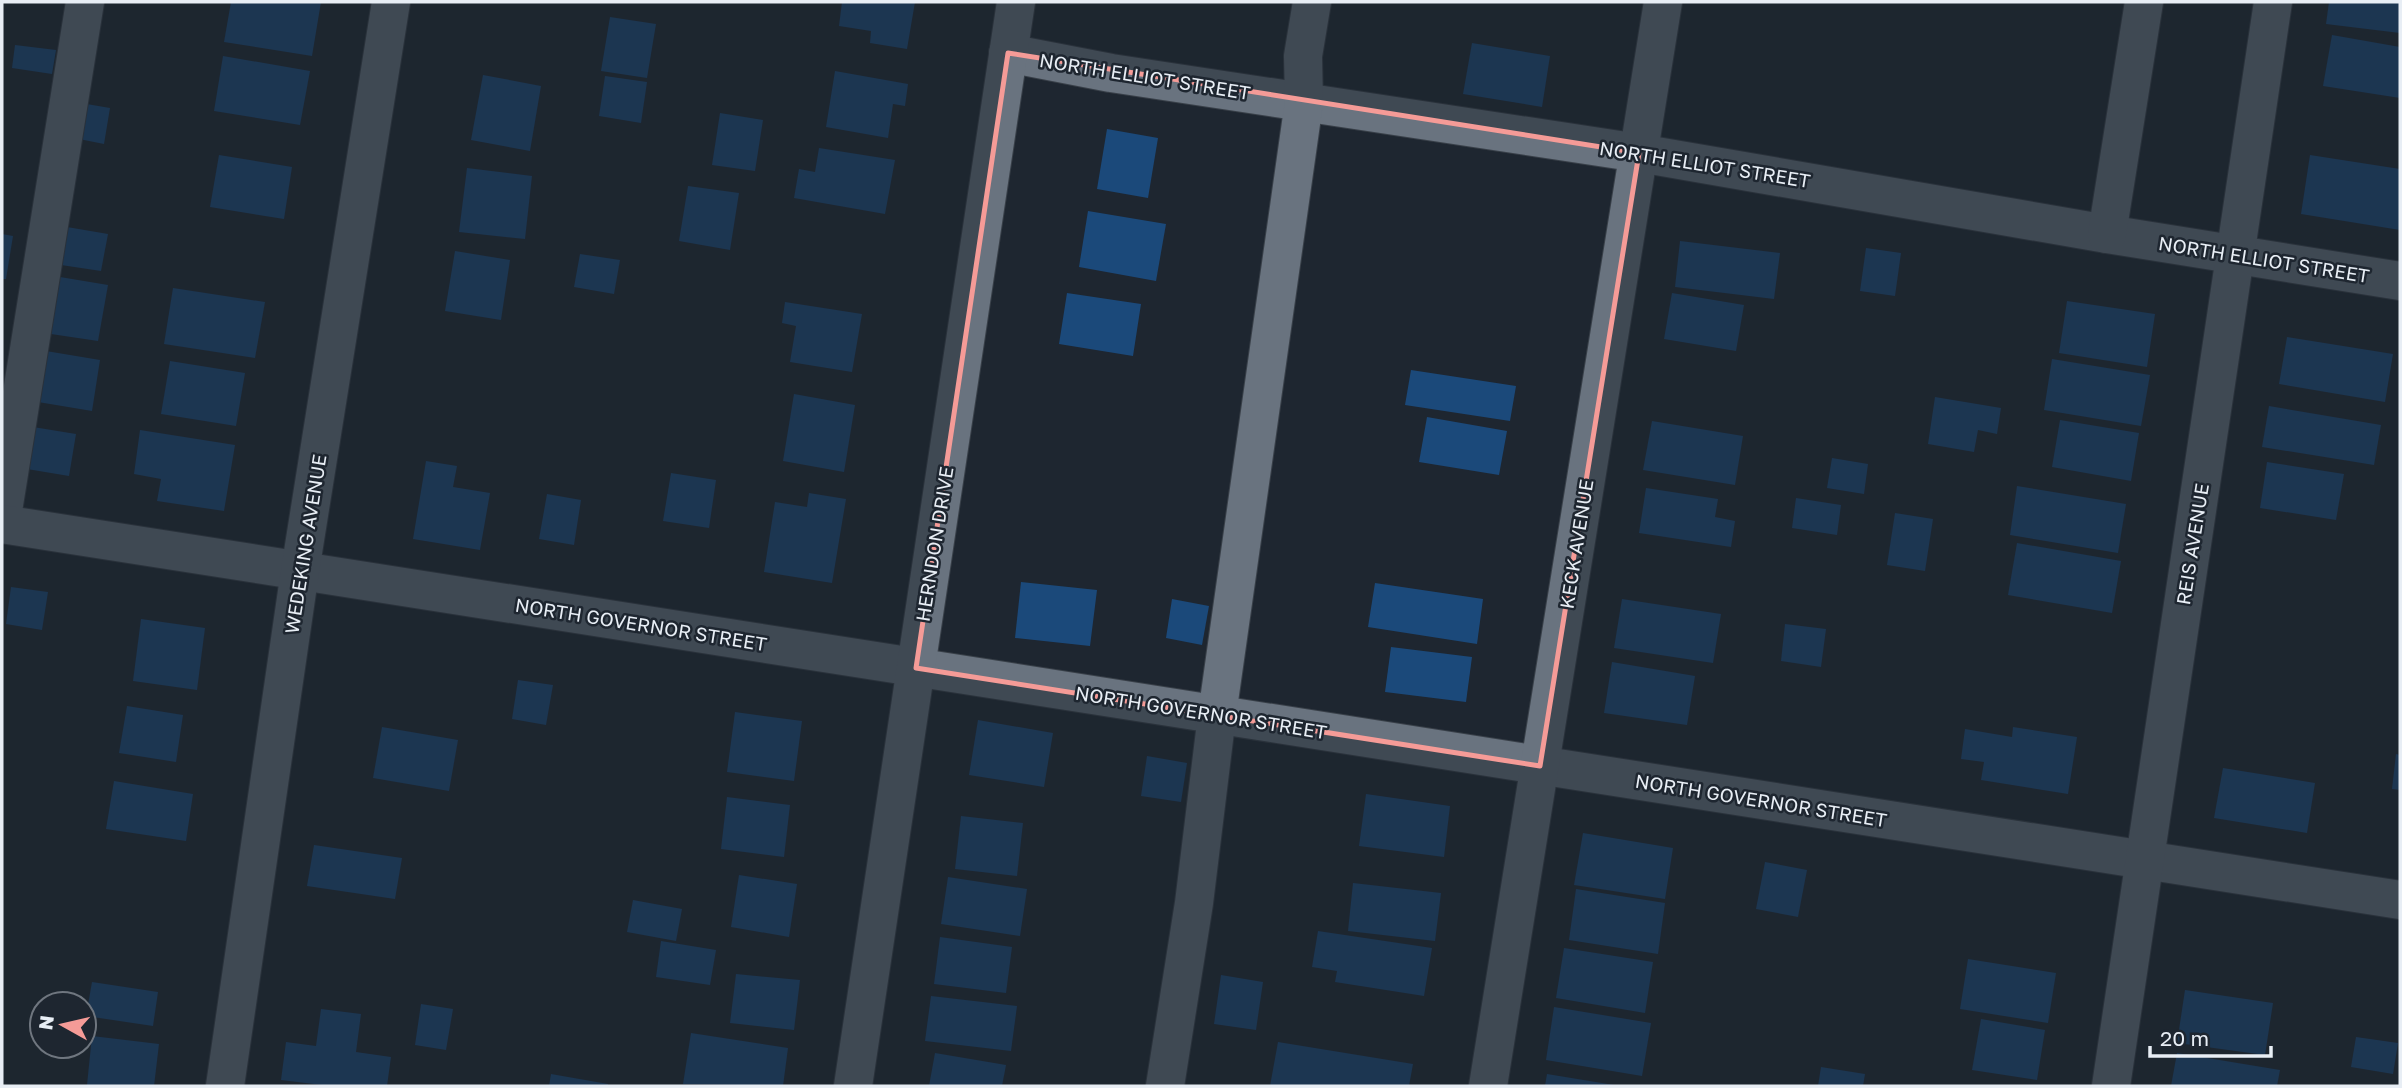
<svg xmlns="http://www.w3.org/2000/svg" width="2402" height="1088" viewBox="0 0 2402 1088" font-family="'Golos Text',sans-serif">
	<rect width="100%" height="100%" fill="#1e2630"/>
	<g fill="#1b497a">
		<path d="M231,2H321L312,56L224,42Z"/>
		<path d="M842,2H915L907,49L870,43L871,31L839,26Z"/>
		<path d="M2329,2H2400V33L2326,24Z"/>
		<path d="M610,17L656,24L647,78L601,71Z"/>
		<path d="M2332,35L2400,47V98L2323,86Z"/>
		<path d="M1472,43L1550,56L1542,107L1463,94Z"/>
		<path d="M15,45L56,50L52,74L12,68Z"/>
		<path d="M223,56L310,71L300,125L214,111Z"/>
		<path d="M835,71L908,84L905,106L893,104L888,138L826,127Z"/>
		<path d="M483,75L541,86L530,151L471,140Z"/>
		<path d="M605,76L647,82L641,123L599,116Z"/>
		<path d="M75,102L110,108L104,144L69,137Z"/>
		<path d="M720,113L763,120L755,171L712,165Z"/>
		<path d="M1107,129L1158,138L1148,198L1097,189Z"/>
		<path d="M819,148L895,160L885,214L794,198L799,169L815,172Z"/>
		<path d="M219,155L292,167L284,219L210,207Z"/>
		<path d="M2310,155L2400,169V230L2301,214Z"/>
		<path d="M467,168L532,176L525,239L459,232Z"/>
		<path d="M688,186L739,193L730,250L679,241Z"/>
		<path d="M1088,211L1166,224L1156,281L1079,267Z"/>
		<path d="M67,227L108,234L101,271L61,265Z"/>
		<path d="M2,234L13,236L6,279H2Z"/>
		<path d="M1680,241L1780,253L1774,299L1675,287Z"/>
		<path d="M1866,248L1901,253L1895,296L1860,291Z"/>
		<path d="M455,251L510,260L501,320L445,311Z"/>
		<path d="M580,254L620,260L614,294L574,287Z"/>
		<path d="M60,277L108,285L98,341L51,334Z"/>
		<path d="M173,288L265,302L255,358L164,344Z"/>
		<path d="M1067,293L1141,304L1133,356L1059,344Z"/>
		<path d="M1672,293L1744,305L1736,351L1664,339Z"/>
		<path d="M2067,301L2155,314L2147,367L2059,353Z"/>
		<path d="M785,302L862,314L852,372L790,362L796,326L782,323Z"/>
		<path d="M2287,337L2393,354L2385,402L2279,384Z"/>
		<path d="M46,351L100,360L92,411L38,402Z"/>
		<path d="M2052,359L2150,375L2141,426L2044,410Z"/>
		<path d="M170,361L245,373L236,426L161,414Z"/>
		<path d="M1411,370L1516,386L1510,421L1405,405Z"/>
		<path d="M794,394L855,405L844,472L783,461Z"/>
		<path d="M1935,397L2001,408L1997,434L1978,430L1974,452L1928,444Z"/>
		<path d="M2269,406L2381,425L2374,465L2262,447Z"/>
		<path d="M1427,417L1507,431L1499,475L1419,462Z"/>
		<path d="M2060,420L2139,433L2131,481L2052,467Z"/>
		<path d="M1652,421L1743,436L1735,485L1643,470Z"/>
		<path d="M33,427L76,434L69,476L27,469Z"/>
		<path d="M140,430L235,445L224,511L157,501L161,479L134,474Z"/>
		<path d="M1832,458L1868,464L1864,494L1827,488Z"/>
		<path d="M426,461L457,466L453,487L490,493L480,550L413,539Z"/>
		<path d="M2267,462L2344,474L2336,520L2260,508Z"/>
		<path d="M671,473L716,480L709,528L663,521Z"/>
		<path d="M2017,486L2126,504L2118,553L2010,535Z"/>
		<path d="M1646,488L1718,499L1715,517L1735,521L1731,547L1639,533Z"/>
		<path d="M809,493L846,499L832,583L764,572L775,502L807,507Z"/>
		<path d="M547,494L581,500L574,545L539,539Z"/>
		<path d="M1796,498L1841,505L1837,535L1792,528Z"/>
		<path d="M1895,513L1933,519L1925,571L1887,565Z"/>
		<path d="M2017,543L2121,561L2112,613L2008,595Z"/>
		<path d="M1021,582L1097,590L1090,646L1015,638Z"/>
		<path d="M1375,583L1483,599L1477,644L1368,627Z"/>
		<path d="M11,587L48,592L42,630L6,624Z"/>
		<path d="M1172,599L1209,606L1202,645L1166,638Z"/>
		<path d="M1622,599L1721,614L1713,663L1614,648Z"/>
		<path d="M141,619L205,628L197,690L133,681Z"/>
		<path d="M1785,624L1826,629L1821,667L1781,661Z"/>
		<path d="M1391,647L1472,657L1466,702L1385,692Z"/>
		<path d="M1612,662L1695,676L1687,725L1604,713Z"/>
		<path d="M518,680L553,685L546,725L512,719Z"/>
		<path d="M127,706L183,715L176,762L119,753Z"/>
		<path d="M735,712L802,721L794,781L727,772Z"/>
		<path d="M978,720L1053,733L1044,787L969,775Z"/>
		<path d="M382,727L458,740L449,791L373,778Z"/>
		<path d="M2013,727L2077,737L2068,794L1981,780L1984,762L1961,759L1965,729L2012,737Z"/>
		<path d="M2396,754L2400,755V790L2392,789Z"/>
		<path d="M1147,756L1187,763L1181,802L1141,796Z"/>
		<path d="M2223,768L2315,783L2307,833L2214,818Z"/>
		<path d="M114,781L193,794L186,841L106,829Z"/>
		<path d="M1366,794L1450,806L1444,857L1359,846Z"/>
		<path d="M727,797L790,805L784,857L721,849Z"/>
		<path d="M961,816L1023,823L1017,876L955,869Z"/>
		<path d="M1583,833L1673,848L1665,899L1574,885Z"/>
		<path d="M314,845L402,858L395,899L307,886Z"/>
		<path d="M1765,862L1807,870L1798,917L1756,909Z"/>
		<path d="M739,875L797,884L789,937L731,927Z"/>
		<path d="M948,877L1027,889L1020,936L941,924Z"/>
		<path d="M1353,883L1441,893L1435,941L1348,931Z"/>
		<path d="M1576,889L1665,903L1658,954L1569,940Z"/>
		<path d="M633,900L682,909L676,941L627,932Z"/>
		<path d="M1318,931L1432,948L1424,996L1335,982L1337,971L1312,967Z"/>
		<path d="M940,937L1012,947L1006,993L934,984Z"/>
		<path d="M661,941L716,950L710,985L656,977Z"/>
		<path d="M1564,948L1653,962L1645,1013L1556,998Z"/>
		<path d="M1968,959L2056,973L2048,1023L1960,1009Z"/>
		<path d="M736,974L800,980L794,1030L730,1023Z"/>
		<path d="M1221,975L1263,982L1256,1030L1214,1024Z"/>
		<path d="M92,982L158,992L153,1026L86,1016Z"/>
		<path d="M2185,990L2273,1003L2265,1055L2177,1043Z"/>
		<path d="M931,996L1017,1006L1011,1051L925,1041Z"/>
		<path d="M421,1004L453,1009L446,1050L415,1045Z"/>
		<path d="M1554,1007L1651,1023L1642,1076L1546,1060Z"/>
		<path d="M321,1009L361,1014L356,1052L391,1057L387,1086H330L281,1080L286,1042L316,1046Z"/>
		<path d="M1981,1019L2045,1030L2037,1080L1972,1070Z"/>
		<path d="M691,1033L788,1048L783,1086L683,1084Z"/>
		<path d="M92,1036L159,1044L154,1086L87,1085Z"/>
		<path d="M2356,1037L2398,1043L2393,1074L2351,1067Z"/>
		<path d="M1278,1042L1413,1064L1409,1086H1270Z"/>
		<path d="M935,1053L1006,1065L1002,1086H929Z"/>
		<path d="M2177,1053L2280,1070L2277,1086H2171Z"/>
		<path d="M1821,1067L1865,1074L1863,1086H1818Z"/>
		<path d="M551,1074L608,1084V1086H549Z"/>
		<path d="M1547,1074L1614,1085V1086H1545Z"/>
	</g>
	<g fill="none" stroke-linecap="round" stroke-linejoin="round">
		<defs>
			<g id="minor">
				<path d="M1008,53L1111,73L1639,153L2107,234L2400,281"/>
				<path d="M2107,234L2144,2"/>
				<path d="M2,517L85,2"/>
				<path d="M2,524L2400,900"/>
				<path d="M225,1086L300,571L391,2"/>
				<path d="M853,1086L1016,2"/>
				<path d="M1165,1086L1194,903L1217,715L1304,102L1303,56L1312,2"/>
				<path d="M1488,1086L1663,2"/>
				<path d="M2111,1086L2273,2"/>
			</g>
		</defs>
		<use href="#minor" stroke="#394049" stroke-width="40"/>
		<use href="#minor" stroke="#69737f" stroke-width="38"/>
	</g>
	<path d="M0 0H2402V1088H0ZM1008,53L1639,153L1540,766L916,668Z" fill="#1e2630" fill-opacity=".55" fill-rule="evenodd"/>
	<path fill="none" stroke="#f59b97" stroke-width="5" stroke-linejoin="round" d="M1008,53L1639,153L1540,766L916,668Z"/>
	<g text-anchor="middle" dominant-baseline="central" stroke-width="5" stroke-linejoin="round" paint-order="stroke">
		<g font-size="19" fill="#e8eef5" stroke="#1e2630">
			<text transform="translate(1145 76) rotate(9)">NORTH ELLIOT STREET</text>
			<text transform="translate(1705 164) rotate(9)">NORTH ELLIOT STREET</text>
			<text transform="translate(2264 259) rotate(9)">NORTH ELLIOT STREET</text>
			<text transform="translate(305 544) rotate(-81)">WEDEKING AVENUE</text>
			<text transform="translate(934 544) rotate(-81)">HERNDON DRIVE</text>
			<text transform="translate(1576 544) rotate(-81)">KECK AVENUE</text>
			<text transform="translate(2192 544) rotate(-81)">REIS AVENUE</text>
			<text transform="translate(641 624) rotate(9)">NORTH GOVERNOR STREET</text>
			<text transform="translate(1201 712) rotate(9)">NORTH GOVERNOR STREET</text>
			<text transform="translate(1761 800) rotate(9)">NORTH GOVERNOR STREET</text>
		</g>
	</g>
	<rect width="2402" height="1088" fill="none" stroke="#e8eef5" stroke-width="7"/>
	<g transform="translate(63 1025) rotate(278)"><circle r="33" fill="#1e2630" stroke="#6f767f" stroke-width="2"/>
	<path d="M0-5L12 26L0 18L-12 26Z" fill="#f59b97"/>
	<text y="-10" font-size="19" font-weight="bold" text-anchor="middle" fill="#e8eef5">N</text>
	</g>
	<path d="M2150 1046v10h121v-10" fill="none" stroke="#e8eef5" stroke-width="3.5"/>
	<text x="2160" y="1046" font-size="21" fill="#e8eef5" stroke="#1e2630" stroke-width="5" paint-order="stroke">20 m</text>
</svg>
